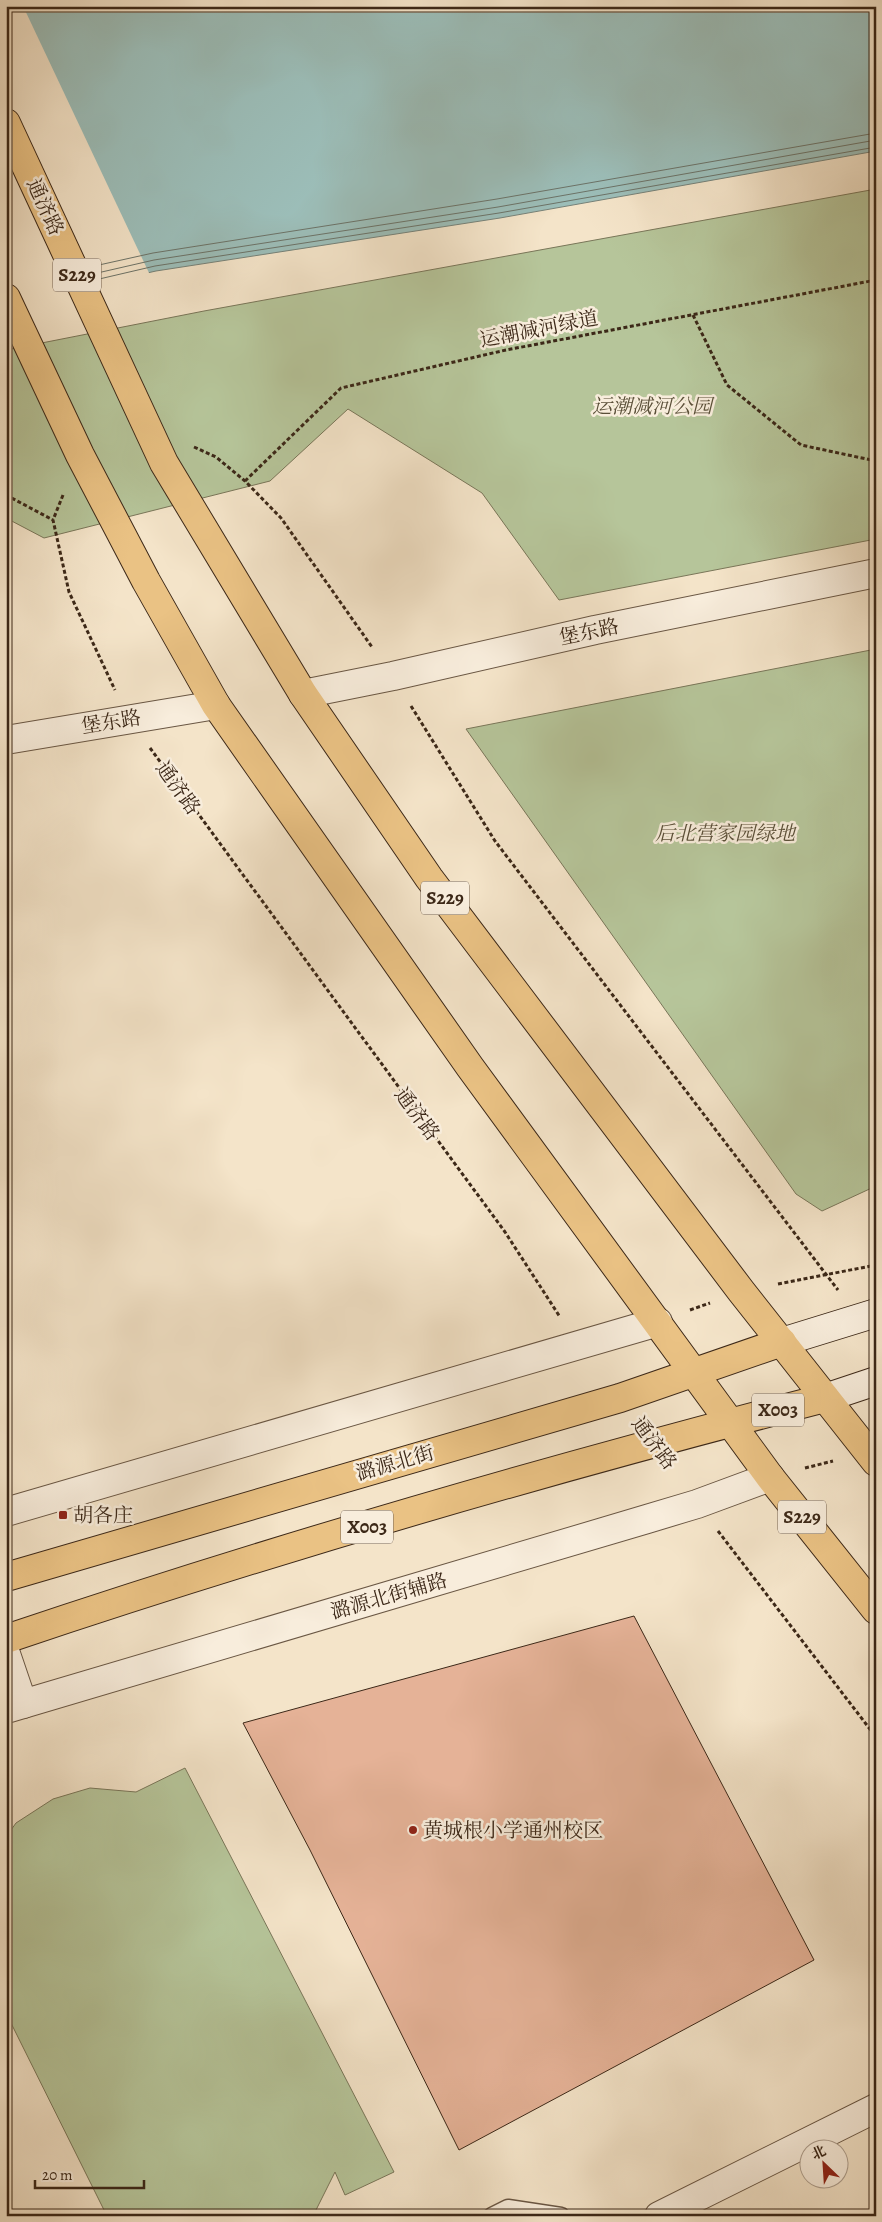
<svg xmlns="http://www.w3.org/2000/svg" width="882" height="2222" viewBox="0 0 882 2222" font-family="Alegreya,'Noto Serif SC',serif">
	<rect width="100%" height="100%" fill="#f4e4c9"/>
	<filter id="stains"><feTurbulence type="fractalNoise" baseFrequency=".004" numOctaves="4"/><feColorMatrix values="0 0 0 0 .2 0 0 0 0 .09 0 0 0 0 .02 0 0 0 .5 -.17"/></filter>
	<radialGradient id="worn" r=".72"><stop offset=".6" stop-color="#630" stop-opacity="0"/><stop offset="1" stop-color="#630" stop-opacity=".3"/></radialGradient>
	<g fill="#b6c59a" stroke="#797659">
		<path d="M876,189V539L559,600L482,493L348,409L270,481L44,538L6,518V350L204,311Z"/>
		<path d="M876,649V1186L822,1211L796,1194L466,729Z"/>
		<path d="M185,1768L394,2172L345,2195L335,2172L313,2216H111L104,2210L6,2013V1837L16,1823L53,1799L90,1788L136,1792Z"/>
	</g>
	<path fill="#9cbeb9" stroke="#768279" d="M6,6H876V151L500,218L156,271L6,305Z"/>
	<path fill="#f4e4c9" d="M6,6H23L150,275L6,308Z"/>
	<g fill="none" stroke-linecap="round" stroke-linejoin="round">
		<g stroke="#6c7368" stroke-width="1">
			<path d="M90,267L153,253L497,199L876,133"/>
			<path d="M93,274L154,260L498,207L876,140"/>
			<path d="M95,280L155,266L499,213L876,147"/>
		</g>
	</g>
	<path fill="#e5b297" stroke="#3c2818" d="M634,1616L814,1960L459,2150L310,1850L243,1723Z"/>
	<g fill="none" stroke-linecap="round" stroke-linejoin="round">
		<defs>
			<path id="service" d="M492,2216L508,2208L561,2216"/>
			<g id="minor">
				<path d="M303,694L393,676L595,630L876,573"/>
				<path d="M6,740L216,705"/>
			</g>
			<g id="tertiary">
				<path d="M6,1512L658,1322"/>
				<path d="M6,1654L23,1704"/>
				<path d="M6,1709L647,1519L697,1504L770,1477"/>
				<path d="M659,2216L876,2108"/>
			</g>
			<g id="secondary">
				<path d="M782,1342L876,1313"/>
				<path d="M825,1398L876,1381"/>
			</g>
			<g id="primary">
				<path d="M6,123L164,463L303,694L429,878L741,1291L876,1462"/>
				<path d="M6,298L80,455L146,581L216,705L470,1067L770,1477L876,1610"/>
				<path d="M6,1577L620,1398L782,1342"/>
				<path d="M6,1639C276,1548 550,1469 825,1398"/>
			</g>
		</defs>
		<use href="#service" stroke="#6a5744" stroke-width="19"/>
		<use href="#minor" stroke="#6a5744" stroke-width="30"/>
		<use href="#tertiary" stroke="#6a5744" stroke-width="30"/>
		<use href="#secondary" stroke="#3c2818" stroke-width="30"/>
		<use href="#primary" stroke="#3c2818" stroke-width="30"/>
		<g stroke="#3c2818" stroke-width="3" stroke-dasharray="4 2.5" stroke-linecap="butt">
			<path d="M693,315L727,385L801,445L876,461"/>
			<path d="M194,447L216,457L245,481L281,518L372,647"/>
			<path d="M245,481L341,388L506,350L876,280"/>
			<path d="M6,495L53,520"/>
			<path d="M63,495L53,520L69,592L115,690"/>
			<path d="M411,706L495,841L838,1290"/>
			<path d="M150,748L505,1232L560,1317"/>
			<path d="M778,1284L876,1265"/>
			<path d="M690,1310L710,1303"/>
			<path d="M805,1468L833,1461"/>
			<path d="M718,1531L876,1737"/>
		</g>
		<use href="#service" stroke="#f8eddc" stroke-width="16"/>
		<use href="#minor" stroke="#f8eddc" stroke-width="28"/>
		<use href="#tertiary" stroke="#f8eddc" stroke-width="28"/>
		<use href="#secondary" stroke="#f8eddc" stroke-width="28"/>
		<use href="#primary" stroke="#eac284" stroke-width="28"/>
	</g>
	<g fill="#8f2418" stroke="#f8eddc" stroke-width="2">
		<rect x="58" y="1510" width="10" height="10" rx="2.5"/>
		<circle cx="413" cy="1830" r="5"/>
	</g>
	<g text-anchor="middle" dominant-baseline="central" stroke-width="5" stroke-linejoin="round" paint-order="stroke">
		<g fill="#f8eddc" stroke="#746353" stroke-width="1">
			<rect x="53" y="258.5" width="48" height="33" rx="4"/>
			<rect x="421" y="881.5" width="48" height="33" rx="4"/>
			<rect x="752" y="1393.5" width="52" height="33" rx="4"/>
			<rect x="778" y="1500.5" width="48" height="33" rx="4"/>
			<rect x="341" y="1510.5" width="52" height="33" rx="4"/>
		</g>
		<g font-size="19" font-weight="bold" fill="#3c2818">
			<text x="77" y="275">S229</text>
			<text x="445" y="898">S229</text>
			<text x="778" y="1410">X003</text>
			<text x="802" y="1517">S229</text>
			<text x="367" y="1527">X003</text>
		</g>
		<g font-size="20" fill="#3c2818" stroke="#f8eddc">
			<text transform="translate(45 207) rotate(65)">通济路</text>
			<text transform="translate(539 329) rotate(-11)">运潮减河绿道</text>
			<text transform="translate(589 632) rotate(-12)">堡东路</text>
			<text transform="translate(111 722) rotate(-9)">堡东路</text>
			<text transform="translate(178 788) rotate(54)">通济路</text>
			<text transform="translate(417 1114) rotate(53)">通济路</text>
			<text transform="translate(654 1443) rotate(53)">通济路</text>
			<text transform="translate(395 1463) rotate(-16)">潞源北街</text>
			<text transform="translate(389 1596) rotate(-16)">潞源北街辅路</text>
		</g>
		<g font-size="20" font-style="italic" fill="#5a4f38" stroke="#f8eddc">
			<text x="652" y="406">运潮减河公园</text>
			<text x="725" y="833">后北营家园绿地</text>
		</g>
		<g font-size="20" fill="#3c2818" stroke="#f8eddc" text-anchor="start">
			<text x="73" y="1515">胡各庄</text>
			<text x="423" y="1830">黄城根小学通州校区</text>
		</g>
	</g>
	<rect width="882" height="2222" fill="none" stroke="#f4e4c9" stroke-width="25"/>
	<rect x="8" y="8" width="867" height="2207" fill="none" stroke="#3c2818" stroke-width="2.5"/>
	<rect x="12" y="12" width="857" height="2197" fill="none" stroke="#3c2818"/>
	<g transform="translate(824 2164) rotate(335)"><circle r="24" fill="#f8eddc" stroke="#ad9e8e"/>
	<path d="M0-4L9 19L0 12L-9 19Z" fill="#8f2418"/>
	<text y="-8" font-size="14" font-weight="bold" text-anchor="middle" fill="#3c2818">北</text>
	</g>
	<path d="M35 2180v8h109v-8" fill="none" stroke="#3c2818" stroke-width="2.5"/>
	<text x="42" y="2180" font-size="15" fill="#3c2818" stroke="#f8eddc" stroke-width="4" paint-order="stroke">20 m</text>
	<rect width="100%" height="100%" filter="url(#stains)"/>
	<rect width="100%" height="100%" fill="url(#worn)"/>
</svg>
